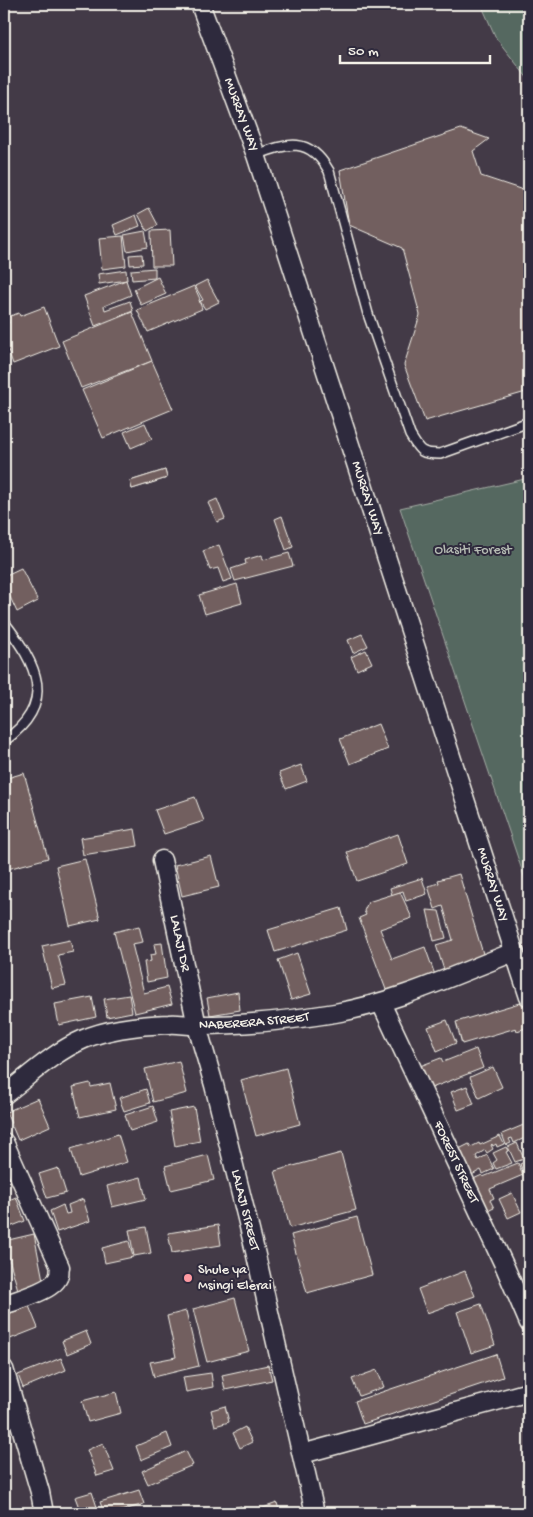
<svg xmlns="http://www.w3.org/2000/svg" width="533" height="1517" viewBox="0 0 533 1517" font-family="'Gochi Hand',sans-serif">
	<rect width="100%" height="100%" fill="#433a47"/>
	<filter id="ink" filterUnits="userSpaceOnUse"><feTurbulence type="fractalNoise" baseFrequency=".02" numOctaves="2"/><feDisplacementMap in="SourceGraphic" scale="10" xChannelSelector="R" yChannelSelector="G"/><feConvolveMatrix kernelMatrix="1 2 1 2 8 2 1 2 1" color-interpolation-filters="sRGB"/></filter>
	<g filter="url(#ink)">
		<g fill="#556861" stroke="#a4aca4">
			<path d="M481,4H529V80L496,38Z"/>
			<path d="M529,478V891L400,508Z"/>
		</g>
		<g fill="#725f5f" stroke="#f4f1e8">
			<path d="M461,129L489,139L473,151L481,176L529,192V386L526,392L425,421L404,365L420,315L402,248L349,225L340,170Z"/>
			<path d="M149,208L158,225L147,231L138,214Z"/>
			<path d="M136,215L140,226L117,235L113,225Z"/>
			<path d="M170,230L172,266H152L151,231Z"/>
			<path d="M145,231L148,247L127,251L124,235Z"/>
			<path d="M123,236L126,266L102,269L99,238Z"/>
			<path d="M142,254L143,264L130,265L129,255Z"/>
			<path d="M155,268V278L132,280L131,270Z"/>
			<path d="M126,270L127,280L99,284L98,274Z"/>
			<path d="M158,277L166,294L141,305L134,289Z"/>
			<path d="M126,280L131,295L104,306L105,310L130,301L133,311L95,326L84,296Z"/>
			<path d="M207,280L219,302L205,309L200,301L203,300L195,286Z"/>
			<path d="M194,286L200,299L199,300L202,309L148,332L137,310Z"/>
			<path d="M44,307L59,346L13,364L4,339V325L9,323L7,317L19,313L20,316Z"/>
			<path d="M132,312L152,361L81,388L62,341Z"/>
			<path d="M152,361L173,409L103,438L82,390Z"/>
			<path d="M145,423L152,439L131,448L124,432Z"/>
			<path d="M165,470L167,478L132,489L130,481Z"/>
			<path d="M165,470L167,478L132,489L130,481Z"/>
			<path d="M217,499L225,519L217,522L208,503Z"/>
			<path d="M282,516L293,547L286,550L275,519Z"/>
			<path d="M219,545L232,579L223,582L218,568L210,570L203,551Z"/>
			<path d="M289,553L293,566L235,581L231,569L246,564L245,560L262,555L263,560Z"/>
			<path d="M21,568L38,601L17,612L4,584V576Z"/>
			<path d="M237,584L242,603L205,614L199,595Z"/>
			<path d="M362,634L368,646L353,653L348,640Z"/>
			<path d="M366,650L372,663L357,670L351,657Z"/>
			<path d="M378,724L388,749L350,764L340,739Z"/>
			<path d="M301,765L307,781L286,789L279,773Z"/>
			<path d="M24,773L48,858L4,870V779Z"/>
			<path d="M195,797L204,821L164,834L155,810Z"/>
			<path d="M135,829L138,846L83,855L80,838Z"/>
			<path d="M398,834L408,864L357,881L347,852Z"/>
			<path d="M211,856L219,887L182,896L175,865Z"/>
			<path d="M85,859L100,919L70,926L56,866Z"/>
			<path d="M459,874L484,957L444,970L436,945L453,940L443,906L435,909L428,886L439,883L438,880Z"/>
			<path d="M422,878L427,894L406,901L403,891L392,895L390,888Z"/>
			<path d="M400,892L412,918L380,929L392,959L425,947L435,975L388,995L359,918L366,915L364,911L368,902Z"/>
			<path d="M341,908L347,930L275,952L268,930Z"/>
			<path d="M427,910L439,911L446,938L434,941Z"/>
			<path d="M139,926L143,942L132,944L144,993L167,987L172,1004L135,1013L114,932Z"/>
			<path d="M70,940L73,952L58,955L66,985L52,988L42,946Z"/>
			<path d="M162,943L167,978L147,982L144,962L151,961L150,955L156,954L154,944Z"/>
			<path d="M297,953L311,994L291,1000L278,960Z"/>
			<path d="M238,992L240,1010L210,1015L207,998Z"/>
			<path d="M129,995L132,1012L107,1017L104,999Z"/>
			<path d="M92,997L96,1017L59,1025L55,1004Z"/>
			<path d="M526,1001L529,1012V1027L517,1031L516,1028L462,1044L456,1022Z"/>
			<path d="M447,1020L456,1043L437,1051L428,1027Z"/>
			<path d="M476,1049L483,1068L429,1089L420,1066L441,1058L443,1062Z"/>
			<path d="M8,1056L11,1071L4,1072V1057Z"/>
			<path d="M179,1061L187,1093L153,1102L145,1069Z"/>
			<path d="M493,1067L502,1087L479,1098L470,1077Z"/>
			<path d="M286,1068L300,1124L256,1136L241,1080Z"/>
			<path d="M90,1083L91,1087L110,1083L116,1109L80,1117L73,1087Z"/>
			<path d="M467,1086L474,1104L458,1110L451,1092Z"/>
			<path d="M146,1089L150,1103L124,1111L119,1098Z"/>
			<path d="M38,1098L50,1126L18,1140L6,1112Z"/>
			<path d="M153,1106L158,1122L130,1131L125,1115Z"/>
			<path d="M194,1107L200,1141L175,1146L169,1112Z"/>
			<path d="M526,1124L529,1131V1136L514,1143L512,1138L509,1139L511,1143L506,1145L502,1134Z"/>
			<path d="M118,1134L127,1162L79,1177L71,1149Z"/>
			<path d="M500,1136L504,1144L497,1147L496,1144L493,1146L492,1144L491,1145L493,1149L487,1153L485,1150L476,1156L478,1160L487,1155L494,1169L483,1174L481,1170L468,1177L455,1151L469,1144L471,1147L479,1143L480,1145Z"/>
			<path d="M517,1143L524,1159L515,1162L508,1147Z"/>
			<path d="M506,1147L508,1151L506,1152L512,1163L496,1169L493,1163L497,1160L493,1153Z"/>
			<path d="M341,1153L356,1210L290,1228L275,1171Z"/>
			<path d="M208,1155L214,1180L171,1190L165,1166Z"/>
			<path d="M529,1160V1175L525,1177L520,1164Z"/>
			<path d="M518,1163L523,1175L490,1189L494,1198L490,1200L494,1208L481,1214L467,1182L482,1175L483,1177Z"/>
			<path d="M58,1168L66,1193L47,1198L39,1174Z"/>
			<path d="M141,1177L146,1199L112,1207L107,1186Z"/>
			<path d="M512,1193L521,1212L508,1218L499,1199Z"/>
			<path d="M16,1197L25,1221L7,1228L4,1220V1202Z"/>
			<path d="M83,1199L90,1221L57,1232L50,1211L63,1205L66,1214L70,1213L68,1205Z"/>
			<path d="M357,1217L372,1275L307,1293L291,1235Z"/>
			<path d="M218,1225L221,1245L172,1253L168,1233Z"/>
			<path d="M146,1227L151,1253L134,1256L129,1230Z"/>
			<path d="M34,1234L43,1280L18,1290L4,1241Z"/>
			<path d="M129,1241L133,1257L105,1263L102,1248Z"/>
			<path d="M465,1271L475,1296L427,1313L418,1289Z"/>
			<path d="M235,1298L249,1351L207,1362L193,1309Z"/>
			<path d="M481,1304L495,1345L471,1353L457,1312Z"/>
			<path d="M29,1306L38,1328L5,1341L4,1338V1315Z"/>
			<path d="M186,1311L199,1366L154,1377L150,1362L176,1357L167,1316Z"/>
			<path d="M86,1331L91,1344L67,1354L62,1341Z"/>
			<path d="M496,1354L503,1377L363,1424L355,1401Z"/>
			<path d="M61,1358L66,1370L23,1388L18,1375Z"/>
			<path d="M268,1365L272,1380L225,1390L222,1375Z"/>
			<path d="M377,1370L384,1387L359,1396L352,1379Z"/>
			<path d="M211,1373L213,1387L186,1392L183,1377Z"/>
			<path d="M116,1392L121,1413L88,1422L82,1401Z"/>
			<path d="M225,1406L229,1422L215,1426L211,1410Z"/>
			<path d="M245,1427L252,1442L240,1448L233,1433Z"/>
			<path d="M167,1433L172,1447L141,1460L136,1446Z"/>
			<path d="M103,1443L114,1471L97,1476L87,1450Z"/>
			<path d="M186,1451L193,1465L148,1484L142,1471Z"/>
			<path d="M139,1490L144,1504L114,1513H104L100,1502Z"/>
			<path d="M92,1492L99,1513H81L75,1497Z"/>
			<path d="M277,1503L280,1513H249Z"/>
			<path d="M241,1506L242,1513H211Z"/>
		</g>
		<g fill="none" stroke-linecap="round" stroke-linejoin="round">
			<defs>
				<g id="service">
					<path d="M256,155C288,143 309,136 329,171L368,314L410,435C420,451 420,454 440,454L529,422"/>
					<path d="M4,622C37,665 58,703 4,741"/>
				</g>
				<g id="minor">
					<path id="s1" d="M200,4L256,155L529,997"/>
					<path id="s2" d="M162,860L197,1026L214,1085L255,1251L315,1513"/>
					<path id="s3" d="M381,1003L505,1267L529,1323"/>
					<path id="s4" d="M4,1095C30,1075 54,1052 84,1039C110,1028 142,1025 169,1024C179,1023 189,1026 199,1025C243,1025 292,1020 335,1013C395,1003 457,974 514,952"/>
					<path d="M4,1142L60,1267C59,1269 60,1272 59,1275C55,1291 18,1299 4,1305"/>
					<path d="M4,1369L40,1492L44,1513"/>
					<path d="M302,1454L529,1392"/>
				</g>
			</defs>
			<use href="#service" stroke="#f4f1e8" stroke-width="12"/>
			<use href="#minor" stroke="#f4f1e8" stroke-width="21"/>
			<use href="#service" stroke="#2f2a3d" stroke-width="9"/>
			<use href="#minor" stroke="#2f2a3d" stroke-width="18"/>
		</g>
	</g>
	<circle fill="#ff9aa2" stroke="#2f2a3d" stroke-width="2" cx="188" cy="1278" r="5"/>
	<g text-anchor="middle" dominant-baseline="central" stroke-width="4" stroke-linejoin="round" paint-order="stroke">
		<g font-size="14" fill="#f4f1e8" stroke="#2f2a3d">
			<text stroke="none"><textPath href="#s1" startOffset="118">MURRAY WAY</textPath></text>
			<text stroke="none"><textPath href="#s1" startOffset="522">MURRAY WAY</textPath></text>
			<text stroke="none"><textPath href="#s1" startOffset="928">MURRAY WAY</textPath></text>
			<text stroke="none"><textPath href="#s2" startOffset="85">LALAJI DR</textPath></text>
			<text stroke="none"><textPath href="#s4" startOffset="270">NABERERA STREET</textPath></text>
			<text stroke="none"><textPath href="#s3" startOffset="176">FOREST STREET</textPath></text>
			<text stroke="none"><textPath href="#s2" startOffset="360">LALAJI STREET</textPath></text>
		</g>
		<g font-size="14" fill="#b4bab2" stroke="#2f2a3d">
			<text x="473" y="550">Olasiti Forest</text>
		</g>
		<g font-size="14" fill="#f4f1e8" stroke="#2f2a3d" text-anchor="start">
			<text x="198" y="1270">Shule ya<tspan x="198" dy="16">Msingi Elerai</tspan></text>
		</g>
	</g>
	<rect width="533" height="1517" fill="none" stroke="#2f2a3d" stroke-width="20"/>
	<rect x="10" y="10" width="513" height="1497" fill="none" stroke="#f4f1e8" stroke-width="2" filter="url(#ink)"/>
	<path d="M340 55v8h150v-8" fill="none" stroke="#f4f1e8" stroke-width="2.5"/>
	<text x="348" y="55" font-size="15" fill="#f4f1e8" stroke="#2f2a3d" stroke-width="4" paint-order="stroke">50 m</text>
</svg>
